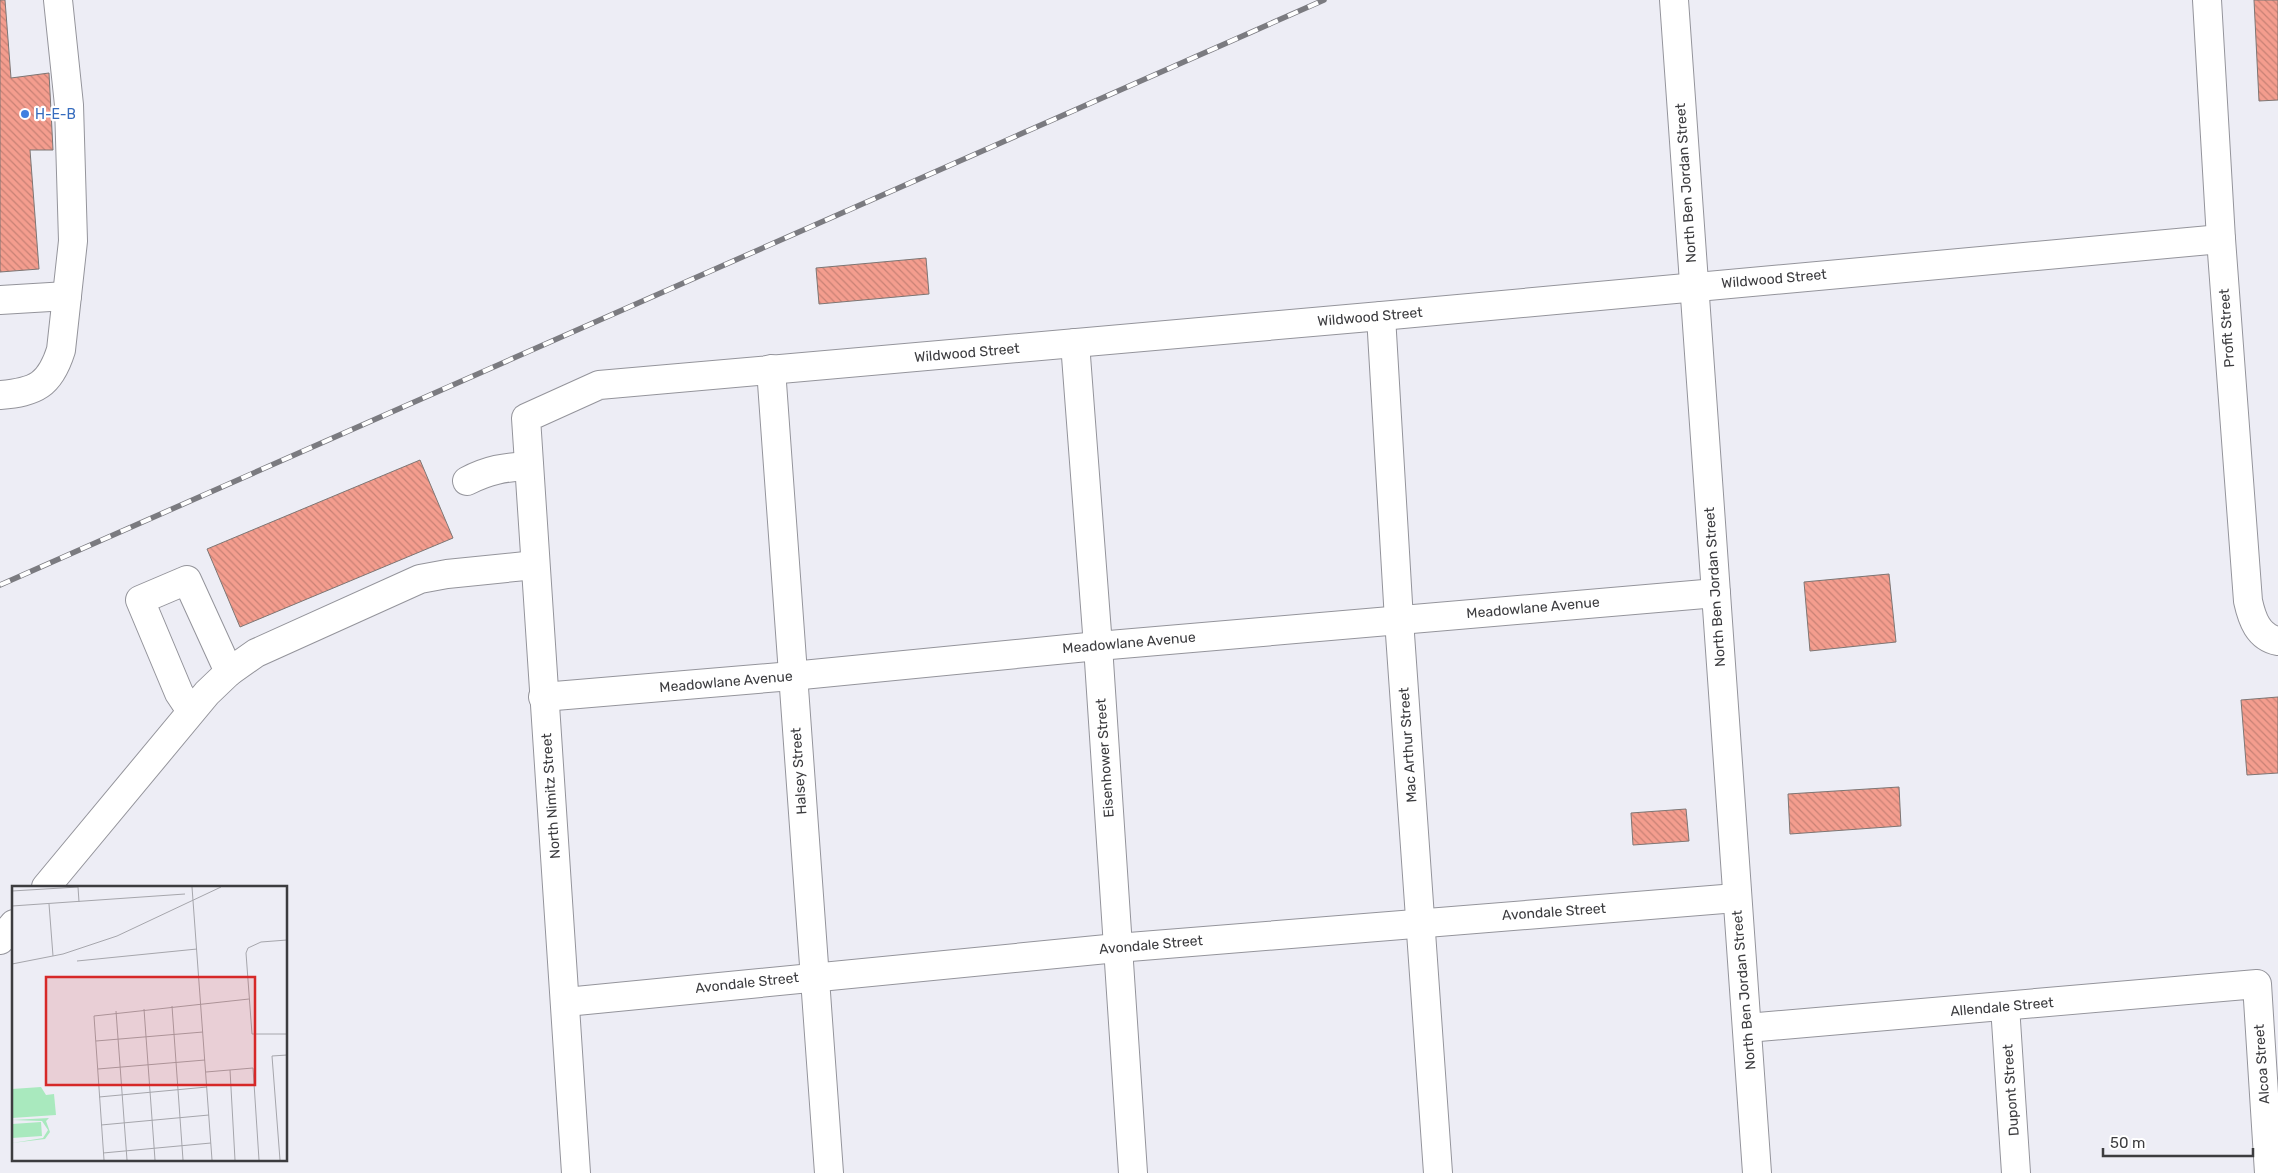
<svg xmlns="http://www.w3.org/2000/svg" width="2278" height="1173" viewBox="0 0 2278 1173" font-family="Rubik,sans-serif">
	<defs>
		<pattern id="building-back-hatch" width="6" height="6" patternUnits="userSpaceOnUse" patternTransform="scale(1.25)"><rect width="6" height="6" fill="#f49d8e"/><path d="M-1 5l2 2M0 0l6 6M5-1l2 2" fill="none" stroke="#c78175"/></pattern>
	</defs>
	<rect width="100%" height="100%" fill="#ededf5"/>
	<g fill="url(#building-back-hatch)" stroke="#7d7674">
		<path d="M0,0H5L11,78L49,73L53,150H30L39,269L0,272Z"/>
		<path d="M2254,0H2278V100L2259,101Z"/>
		<path d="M926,258L929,294L819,304L816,268Z"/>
		<path d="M420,460L453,538L240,627L207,549Z"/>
		<path d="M1889,574L1896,642L1810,651L1804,582Z"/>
		<path d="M2278,697V773L2247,775L2241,700Z"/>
		<path d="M1899,787L1901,826L1790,834L1788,794Z"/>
		<path d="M1686,809L1689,841L1633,845L1631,813Z"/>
	</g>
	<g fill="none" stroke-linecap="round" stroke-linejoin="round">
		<defs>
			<g id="minor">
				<path d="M1674,0L1757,1173"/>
				<path d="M2207,0L2221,239L2248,601C2252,619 2258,637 2278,641"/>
				<path d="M0,300L67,296"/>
				<path d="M1381,316L1399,620L1438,1173"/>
				<path d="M1075,343L1098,646L1133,1173"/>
				<path d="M771,369L829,1173"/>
				<path d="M0,395C36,392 50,385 61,350L73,241L69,105L58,0"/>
				<path d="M467,481C488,470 505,467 529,466"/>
				<path d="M543,697L792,676L1098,646L1716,593"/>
				<path d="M191,711L179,693L140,600L187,580L229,672"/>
				<path d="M46,887L207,693L229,672L256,653L420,579L447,574L535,565"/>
				<path d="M0,940L14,924"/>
				<path d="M566,1002L1117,948L1736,898"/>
				<path d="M2005,1006L2016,1173"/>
				<path d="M1747,1028L2257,984L2269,1173"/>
				<path d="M576,1173L526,418L599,385L1381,316L2221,239"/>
			</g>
		</defs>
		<use href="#minor" stroke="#94949b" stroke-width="30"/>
		<use href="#minor" stroke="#fff" stroke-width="28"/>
		<defs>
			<path id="rail" d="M0,585L1324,0"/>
		</defs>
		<use href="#rail" stroke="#7b7b80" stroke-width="5.5"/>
		<use href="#rail" stroke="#fff" stroke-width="4" stroke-dasharray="11" stroke-linecap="butt"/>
	</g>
	<circle fill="#3f7fe0" stroke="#fff" stroke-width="2" cx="25" cy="114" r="5"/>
	<g text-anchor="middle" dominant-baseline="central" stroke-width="4.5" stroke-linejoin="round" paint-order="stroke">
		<g font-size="14" fill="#366cbe" stroke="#fff" text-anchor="start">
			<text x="35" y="114">H-E-B</text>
		</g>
		<g font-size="14" fill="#3c3c3f" stroke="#fff">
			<text transform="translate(1686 183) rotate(-94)">North Ben Jordan Street</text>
			<text transform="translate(1774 279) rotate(-5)">Wildwood Street</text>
			<text transform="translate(1370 317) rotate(-5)">Wildwood Street</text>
			<text transform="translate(2227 328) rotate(-94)">Profit Street</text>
			<text transform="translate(967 353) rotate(-5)">Wildwood Street</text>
			<text transform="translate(1715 587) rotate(-94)">North Ben Jordan Street</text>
			<text transform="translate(1533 608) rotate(-5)">Meadowlane Avenue</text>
			<text transform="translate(1129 643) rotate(-5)">Meadowlane Avenue</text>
			<text transform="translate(726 682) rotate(-5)">Meadowlane Avenue</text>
			<text transform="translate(1408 745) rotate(-94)">Mac Arthur Street</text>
			<text transform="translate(1105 758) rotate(-94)">Eisenhower Street</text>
			<text transform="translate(799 771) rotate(-94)">Halsey Street</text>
			<text transform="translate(551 796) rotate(-94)">North Nimitz Street</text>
			<text transform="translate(1554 912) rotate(-4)">Avondale Street</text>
			<text transform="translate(1151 945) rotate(-5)">Avondale Street</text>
			<text transform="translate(747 983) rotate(-6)">Avondale Street</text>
			<text transform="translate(1744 990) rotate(-95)">North Ben Jordan Street</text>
			<text transform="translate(2002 1007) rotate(-5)">Allendale Street</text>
			<text transform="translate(2262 1064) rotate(-94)">Alcoa Street</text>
			<text transform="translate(2011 1090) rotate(-94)">Dupont Street</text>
		</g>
	</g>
	<g transform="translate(12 886)">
		<rect width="275" height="275" fill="#ededf5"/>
		<path d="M29,201L34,209L42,208L44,229L0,232V203ZM37,232L34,235L38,246L33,253L0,257L31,252L36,244L30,235L0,234ZM29,236L30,250L0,252V238Z" fill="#a9e9be"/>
		<path fill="none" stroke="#a6a6ac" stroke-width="1" d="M66,1L67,16M180,1L200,274M0,5L66,1M37,18L41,70M0,20L173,8M275,54L249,56L236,62L234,67L240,148H275M65,75L185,63M0,78L51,68L105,50L209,1M160,120L171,274M132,123L143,274M104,125L115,274M84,155L191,146M86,183L193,174M218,184L223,274M194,186L241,182L247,274M87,211L195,201M89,239L197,229M91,267L199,257M92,274L82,130L237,113M268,274L260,170L275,169"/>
		<path fill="#d62828" fill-opacity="0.15" stroke="#d62828" stroke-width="2.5" d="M34,91H243V199H34Z"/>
		<rect width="275" height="275" fill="none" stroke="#3c3c3f" stroke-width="2.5"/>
	</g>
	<path d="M2103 1148v8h150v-8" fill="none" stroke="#3c3c3f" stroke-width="2.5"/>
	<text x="2110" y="1148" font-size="15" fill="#3c3c3f" stroke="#ffffff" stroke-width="4" paint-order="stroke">50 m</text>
</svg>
